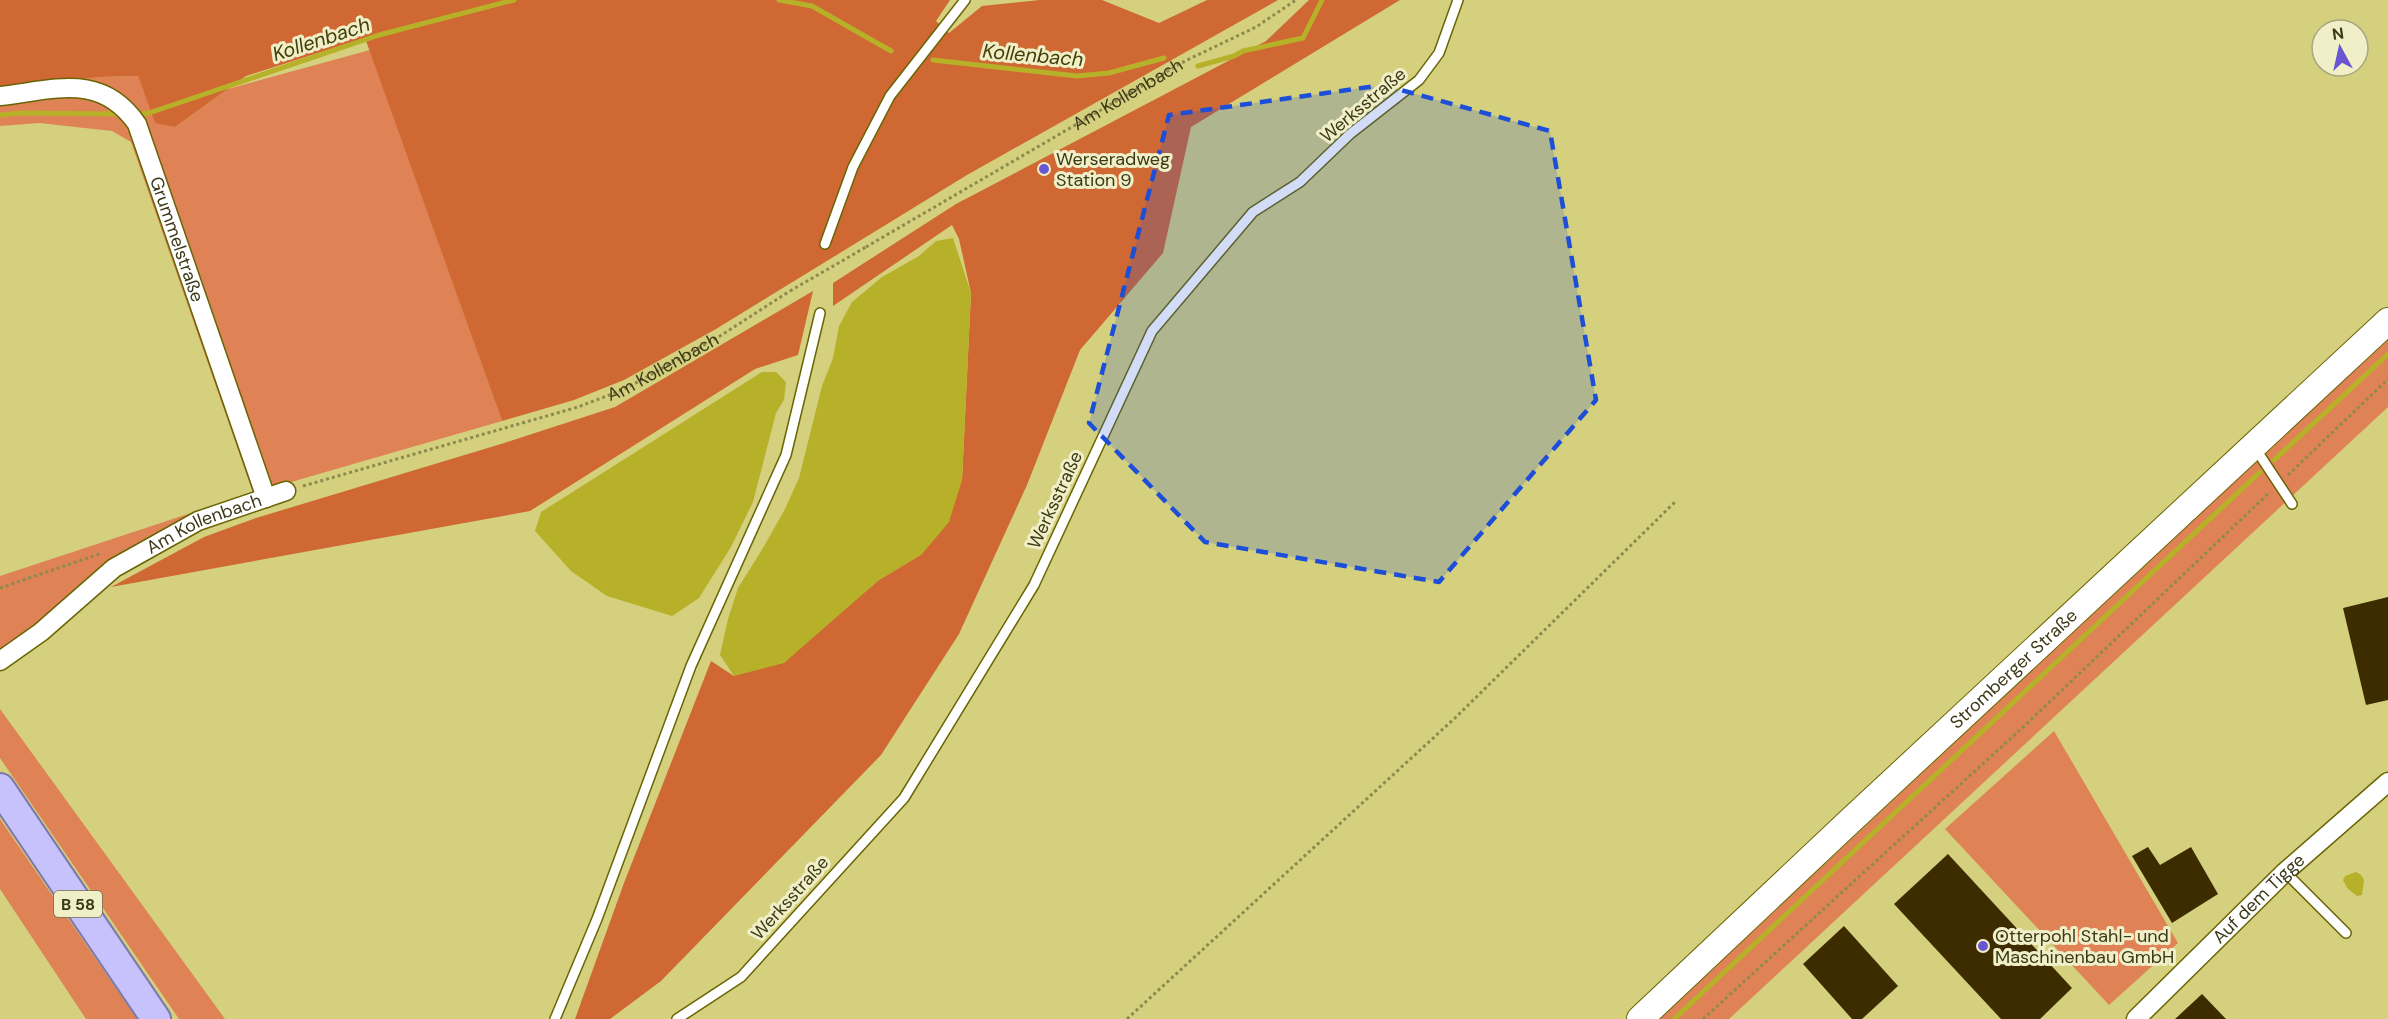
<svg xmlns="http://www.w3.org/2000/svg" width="2388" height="1019" viewBox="0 0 2388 1019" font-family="'DM Sans',sans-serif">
	<rect width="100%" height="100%" fill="#d4d07e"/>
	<g fill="#df8356">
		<path d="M370,50L502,421L253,493L131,142L112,131L39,123L0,126V90L99,77L138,76L155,122L175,127L228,89Z"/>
		<path d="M2388,337V407L1729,1019H1659Z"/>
		<path d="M191,513L107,564L42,620L0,652V576Z"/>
		<path d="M0,709L225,1019H179L0,758Z"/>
		<path d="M2054,731L2178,943L2109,1005L1945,829Z"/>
		<path d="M0,819L137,1019H86L0,889Z"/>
	</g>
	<g fill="#cf6832">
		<path d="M0,0H950L936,21L949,33L982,6L1040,0H1102L1159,23L1207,0H1278L967,175L716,329L624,380L574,400L502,421L365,38L246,76L175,127L155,123L138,76L99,77L0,90Z"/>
		<path d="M1309,0H1400L1191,127L1163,253L1080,350L1027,485L959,634L881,755L661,981L610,1019H575L624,883L711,661L734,676L848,606L879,580L922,554L962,480L971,293L959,239L952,225L833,306V283L956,204L1266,41Z"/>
		<path d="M813,291L798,355L755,369L530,511L111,587L204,537L256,518L501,444L615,407Z"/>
	</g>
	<g fill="#b7b029">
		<path d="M953,238L971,293L962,480L949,522L922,554L879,580L784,663L734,676L720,655L728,619L738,588L763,548L785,509L799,478L822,386L833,358L839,326L852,302L882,277L919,256L936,241Z"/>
		<path d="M762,372H776L786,382L784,400L776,413L753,502L731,547L699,598L672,616L607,596L571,571L535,531L541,512Z"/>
		<path d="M2356,872L2361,875L2364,880L2362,895L2357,896L2347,888L2343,880L2345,876Z"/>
	</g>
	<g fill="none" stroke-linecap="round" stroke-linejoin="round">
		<g stroke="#b7b029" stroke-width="5">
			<path d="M779,0L812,6L891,51"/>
			<path d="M933,60L1077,76L1109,73L1164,58"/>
			<path d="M1198,66L1234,56L1243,51L1303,38L1322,0"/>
			<path d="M139,114L149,113L379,35L514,0"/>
			<path d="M0,115L22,113L118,114"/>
			<path d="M2274,460L2388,354"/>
			<path d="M1674,1019L2260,472"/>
		</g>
	</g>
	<g fill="#3d2c00">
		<path d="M2388,597V700L2366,705L2343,608Z"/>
		<path d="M2148,847L2160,865L2191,847L2218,894L2172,923L2132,856Z"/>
		<path d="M1948,854L2072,988L2040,1019H2001L1894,904Z"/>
		<path d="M1844,926L1898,986L1862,1019H1852L1803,964Z"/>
		<path d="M2202,994L2226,1019H2175Z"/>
	</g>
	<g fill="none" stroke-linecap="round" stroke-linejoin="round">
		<defs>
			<g id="lane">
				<path d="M825,244L853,167L890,96L965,0"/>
				<path d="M2255,448L2292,504"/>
				<path d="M2285,872L2346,933"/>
				<path d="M555,1019L597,919L691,666L786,455L820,313"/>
				<path d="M677,1019L741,977L904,798L1034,585L1152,331L1253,212L1300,182L1350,134L1419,80L1439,53L1458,0"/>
			</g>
			<g id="street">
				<path id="s3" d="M0,96C54,90 101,72 137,124L266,498"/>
				<path id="s4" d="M0,661L41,632L114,568L198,521L286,491"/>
				<path id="s5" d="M2136,1019L2285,872L2388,782"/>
			</g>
			<g id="secondary">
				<path id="s6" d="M1640,1019L1849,822L2388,321"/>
			</g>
			<path id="primary" d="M0,788L156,1019"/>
		</defs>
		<use href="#lane" stroke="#6a6504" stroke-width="12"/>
		<use href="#street" stroke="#6a6504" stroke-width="21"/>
		<use href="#secondary" stroke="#6a6504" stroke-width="28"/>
		<use href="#primary" stroke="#7d78ab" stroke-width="32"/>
		<g stroke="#8d8a4e" stroke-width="3" stroke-dasharray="3 3" stroke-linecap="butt">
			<path id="s1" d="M866,247L1185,61L1256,27L1296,0"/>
			<path d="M2288,475L2388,379"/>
			<path id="s2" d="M303,486L578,407L625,389L720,336L790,291"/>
			<path d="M0,588L102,553"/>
			<path d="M1127,1019L1455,718L1676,501"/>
			<path d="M1703,1019L2020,730L2270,492"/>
		</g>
		<use href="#lane" stroke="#fff" stroke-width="9"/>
		<use href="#street" stroke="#fff" stroke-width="18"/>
		<use href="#secondary" stroke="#fff" stroke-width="26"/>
		<use href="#primary" stroke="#c7c2fc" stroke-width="28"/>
		<path stroke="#8d8a4e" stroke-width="3" stroke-dasharray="3 3" stroke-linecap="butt" d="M790,291L866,247"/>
	</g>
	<path fill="#1d4ed8" fill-opacity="0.2" stroke="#1d4ed8" stroke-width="4.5" stroke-dasharray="12 8" stroke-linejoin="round" d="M1383,85L1550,131L1596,400L1439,582L1205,542L1089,423L1169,115Z"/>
	<g fill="#6956d0" stroke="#f0efc7" stroke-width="2">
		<circle cx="1044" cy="169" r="6"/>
		<circle cx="1983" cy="946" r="6"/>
	</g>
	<g text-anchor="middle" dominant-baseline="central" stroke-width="6" stroke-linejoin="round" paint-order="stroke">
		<rect fill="#f0efc7" stroke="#71704c" stroke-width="1.5" x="54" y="891" width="48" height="26" rx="4.5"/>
		<g font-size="16" font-weight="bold" fill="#3b3917">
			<text x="78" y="904">B 58</text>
		</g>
		<g font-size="18" fill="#3b3917" stroke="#f0efc7">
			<text stroke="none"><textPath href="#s1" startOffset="303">Am Kollenbach</textPath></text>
			<text transform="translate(1363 105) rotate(-40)">Werksstraße</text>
			<text stroke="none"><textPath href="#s3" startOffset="272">Grummelstraße</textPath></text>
			<text stroke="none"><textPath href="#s2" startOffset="380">Am Kollenbach</textPath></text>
			<text transform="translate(1055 500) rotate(-65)">Werksstraße</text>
			<text stroke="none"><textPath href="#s4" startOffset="248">Am Kollenbach</textPath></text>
			<text stroke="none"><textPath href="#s6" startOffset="512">Stromberger Straße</textPath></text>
			<text transform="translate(790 898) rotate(-48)">Werksstraße</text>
			<text stroke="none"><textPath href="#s5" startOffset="172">Auf dem Tigge</textPath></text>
		</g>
		<g font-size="18" fill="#3b3917" stroke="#f0efc7" text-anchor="start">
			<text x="1056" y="159">Werseradweg<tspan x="1056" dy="21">Station 9</tspan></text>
			<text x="1995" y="936">Otterpohl Stahl- und<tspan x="1995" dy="21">Maschinenbau GmbH</tspan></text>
		</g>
		<g font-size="20" font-style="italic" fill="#423f09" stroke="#f0efc7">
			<text transform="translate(321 39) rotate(-18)">Kollenbach</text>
			<text transform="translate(1033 55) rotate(5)">Kollenbach</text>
		</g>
	</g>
	<g transform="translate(2340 48) rotate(352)"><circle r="28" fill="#f0efc7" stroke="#a8a681" stroke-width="1.5"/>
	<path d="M0-4.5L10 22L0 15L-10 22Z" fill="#6956d0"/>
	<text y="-9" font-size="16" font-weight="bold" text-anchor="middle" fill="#3b3917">N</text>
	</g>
</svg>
